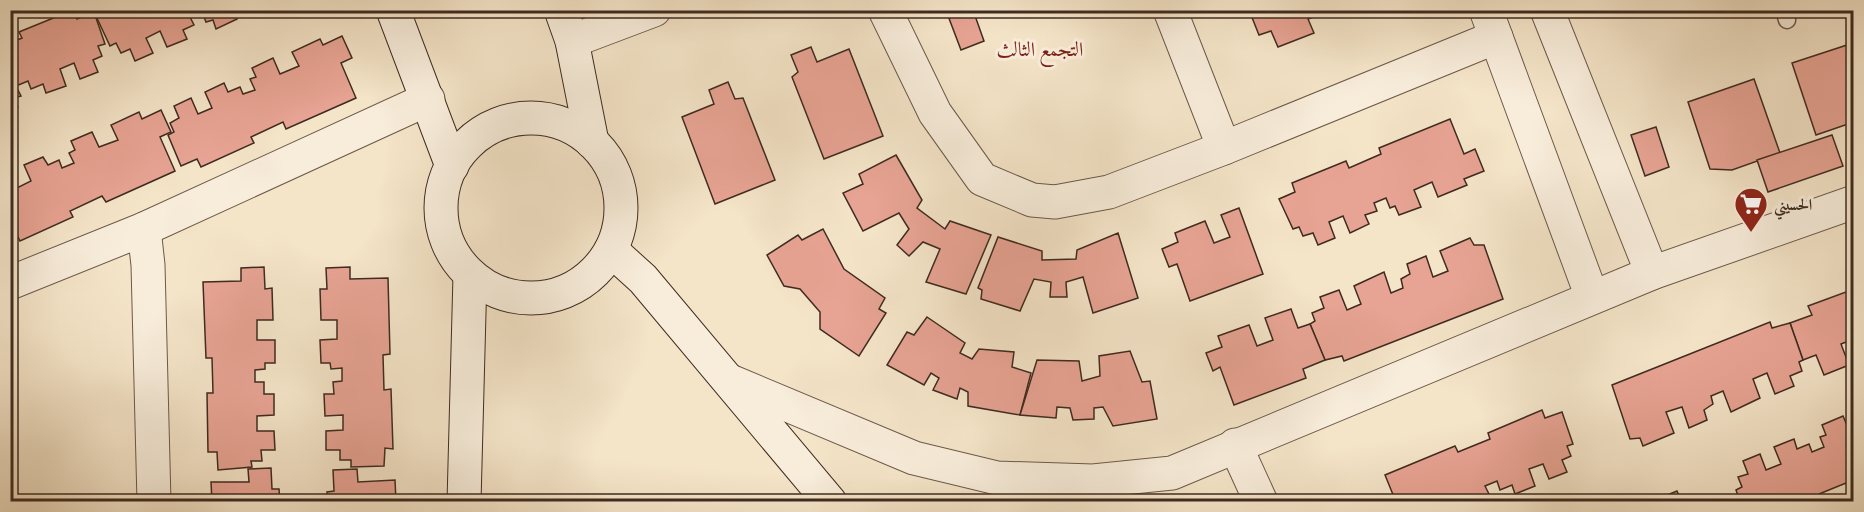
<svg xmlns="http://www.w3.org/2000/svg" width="1864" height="512" viewBox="0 0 1864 512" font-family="'IM FELL Great Primer',Amiri,serif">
	<rect width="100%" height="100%" fill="#f4e4c8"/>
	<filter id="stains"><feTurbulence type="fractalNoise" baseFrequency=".00333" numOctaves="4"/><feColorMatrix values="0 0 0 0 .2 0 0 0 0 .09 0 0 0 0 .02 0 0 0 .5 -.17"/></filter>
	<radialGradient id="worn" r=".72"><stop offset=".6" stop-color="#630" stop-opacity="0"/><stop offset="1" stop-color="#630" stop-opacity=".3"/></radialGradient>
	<g fill="#e7a393" stroke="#3f2b20" stroke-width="1.5">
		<path d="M73,10L77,19L94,12L105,44L98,46L102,56L93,60L98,72L80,79L74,63L60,69L66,86L46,93L43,84L31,89L28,81L16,86L21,96L14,98L18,107L10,110V43L22,38L19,32Z"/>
		<path d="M107,10H234L237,19L216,29L213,20L206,22L202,12L190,17L194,25L183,30L187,39L167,47L160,31L146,38L153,53L135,61L130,49L121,53L116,43L110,46L96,16Z"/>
		<path d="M953,10H973L984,41L961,50L947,13Z"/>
		<path d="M1249,10H1325V13L1308,19L1314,33L1278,47L1271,31L1259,35Z"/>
		<path d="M342,36L352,58L341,63L356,98L286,129L283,122L251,137L254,143L201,167L197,159L181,166L168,135L174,132L170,123L179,118L174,106L191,98L198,114L212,108L205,92L224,83L228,92L240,87L243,94L255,90L250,79L256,77L252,68L273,58L280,74L299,66L292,52L320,39L323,45Z"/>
		<path d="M1847,45L1854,63V122L1816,135L1792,63Z"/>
		<path d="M811,47L817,62L849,49L883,136L824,159L792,77L798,72L791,55Z"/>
		<path d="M1754,79L1780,153L1732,170L1710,169L1688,102Z"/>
		<path d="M728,82L735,99L743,98L775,180L715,204L682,117L714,104L709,90Z"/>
		<path d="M161,110L171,132L160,137L175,171L106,202L102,196L70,211L73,217L20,241L16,233L10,235V172L17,188L31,181L24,165L43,157L48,165L59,160L62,168L74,163L69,153L75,150L71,141L92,132L99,147L118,140L111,125L139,112L142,119Z"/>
		<path d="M1450,119L1464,154L1475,149L1484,171L1464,179L1467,185L1438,197L1432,182L1414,190L1421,207L1399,215L1395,206L1390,208L1386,198L1374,203L1377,211L1365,215L1369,224L1350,233L1343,216L1329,222L1335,238L1318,245L1313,233L1303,236L1299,227L1293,229L1279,199L1295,192L1292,183L1346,161L1349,168L1381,154L1379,148Z"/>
		<path d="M1656,127L1669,167L1645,176L1631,135Z"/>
		<path d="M1854,128V143L1849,130Z"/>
		<path d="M1832,135L1843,166L1768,192L1757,160Z"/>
		<path d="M896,155L922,200L917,208L945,229L950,221L991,235L966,294L926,282L940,249L923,242L909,256L897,245L909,229L899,213L863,231L843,193L863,184L859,174Z"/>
		<path d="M1239,208L1263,274L1190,301L1177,264L1169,267L1162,249L1178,242L1175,233L1205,221L1214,243L1230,237L1221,215Z"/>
		<path d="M823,229L844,269L885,298L879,309L886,313L859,356L820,329V312L800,289L784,286L767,255L798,235L802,240Z"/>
		<path d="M1118,233L1138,298L1093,313L1083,277L1066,282L1067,297H1050L1051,282L1034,279L1020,311L981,299L982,290L978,288L998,237L1042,251V260L1076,259L1077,250Z"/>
		<path d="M1470,238L1474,245H1484L1503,299L1344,361L1342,356L1325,360L1310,324L1315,321L1312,313L1324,308L1320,297L1339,290L1347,310L1361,304L1354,286L1384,272L1391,293L1403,288L1401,279L1410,274L1407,264L1426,256L1433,277L1448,271L1440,251Z"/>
		<path d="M264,267L265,289L272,288L273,320H257V340H275V363H265V369L255,370V382H264V394H274V415L257,416V431H274L275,450H261L262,461H251L252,467L218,470L217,452H208L207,393H213L212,358H206L203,282L241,281V268Z"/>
		<path d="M350,267V279L388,278L390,354L383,355L384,390L391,389L393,449L385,448L384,466L351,467V460H340V450H326V431L343,430V415L325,416L324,394H334L333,382L342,381V368L331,369L330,363H321L320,340L337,339V320H321L320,289H327L326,268Z"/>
		<path d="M1854,289V339L1841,344L1849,365L1824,375L1816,355L1803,360L1790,323L1812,315L1808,306Z"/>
		<path d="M1291,309L1298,328L1310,324L1325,360L1303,369L1306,378L1234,405L1220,367L1213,371L1206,353L1222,347L1218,336L1249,325L1257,346L1273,340L1265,318Z"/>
		<path d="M927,317L965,343L960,353L972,359L979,349L1014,352L1012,367L1031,373L1020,415L968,406V392L960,388L957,399L933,390L939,378L931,373L924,385L887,365L907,332L914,335Z"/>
		<path d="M1770,322L1772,328L1790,323L1803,360L1799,362L1802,371L1790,376L1794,386L1775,394L1767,373L1753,379L1760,398L1731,412L1723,391L1711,396L1713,404L1704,410L1707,420L1689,428L1682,407L1666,412L1674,433L1643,446L1640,438L1630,439L1612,385Z"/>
		<path d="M1130,351L1142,382L1150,381L1157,419L1113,426L1103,407L1094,408V419L1073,420L1070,408L1057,407L1056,418L1020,415L1037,360L1079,361L1082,381L1100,376L1099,356Z"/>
		<path d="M1542,410L1545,418L1562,412L1573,444L1567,446L1571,456L1562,460L1567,472L1549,479L1543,464L1529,469L1535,486L1515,494L1512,485L1500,490L1497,481L1485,486L1490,496L1483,499L1485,502H1396L1385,475L1455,446L1458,452L1490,439L1488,433Z"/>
		<path d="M1843,416L1850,432L1854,431V487L1851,481L1819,494L1820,502H1740L1736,490L1742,487L1738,477L1748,474L1743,461L1760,454L1766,470L1781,464L1774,447L1794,439L1797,449L1809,444L1812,452L1824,447L1820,437L1826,435L1822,425Z"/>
		<path d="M271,468L272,489H279L280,502H212L211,482H249L248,469Z"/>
		<path d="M357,469L358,482L395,480L396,502H328L327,492L334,491L333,470Z"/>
		<path d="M1677,491L1681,500L1697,495L1699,502H1650Z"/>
	</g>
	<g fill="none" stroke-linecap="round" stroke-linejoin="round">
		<defs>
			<path id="lane" d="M1784,10L1787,20"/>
			<g id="street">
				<path d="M885,10L935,113L982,179L1032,200L1055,202L1109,192L1224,148L1496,37"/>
				<path d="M1170,10L1224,148"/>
				<path d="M1486,10L1592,297"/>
				<path d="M1547,10L1652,273"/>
				<path d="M572,41L654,10"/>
				<path d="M144,229L148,265L154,502"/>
				<path d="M10,283L144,229L428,99"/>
				<path d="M730,381L914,458L997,478L1093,481L1172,473L1652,273L1854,202"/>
				<path d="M1235,445L1261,502"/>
			</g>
			<g id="secondary">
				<path d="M393,10L452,166"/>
				<path d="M561,10L572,41L592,142"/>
				<circle cx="531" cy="208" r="90"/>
				<path d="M611,250L643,279L830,502"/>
				<path d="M464,502L470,275"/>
			</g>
		</defs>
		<use href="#lane" stroke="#6c594a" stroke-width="19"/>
		<use href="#street" stroke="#6c594a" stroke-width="35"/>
		<use href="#secondary" stroke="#3f2b20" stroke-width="35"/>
		<use href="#lane" stroke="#f8eddb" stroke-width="16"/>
		<use href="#street" stroke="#f8eddb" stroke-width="33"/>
		<use href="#secondary" stroke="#f8eddb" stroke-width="33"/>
	</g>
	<defs>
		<symbol id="supermarket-pin" viewBox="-11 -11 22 30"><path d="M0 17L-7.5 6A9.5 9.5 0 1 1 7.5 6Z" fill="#8f2418" stroke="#f8eddb"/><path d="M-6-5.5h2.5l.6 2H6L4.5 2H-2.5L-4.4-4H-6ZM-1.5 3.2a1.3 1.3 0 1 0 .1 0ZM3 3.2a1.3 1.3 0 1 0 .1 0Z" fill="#fff"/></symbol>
	</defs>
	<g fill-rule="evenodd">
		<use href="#supermarket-pin" x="1732" y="185" width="38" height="52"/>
	</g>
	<g text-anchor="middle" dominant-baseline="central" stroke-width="6" stroke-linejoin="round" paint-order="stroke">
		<g font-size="16" font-weight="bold" fill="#3f2b20" stroke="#f8eddb" text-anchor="start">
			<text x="1774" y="204">الحسيني</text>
		</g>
		<g font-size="20" fill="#7a1f14" stroke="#f8eddb">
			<text x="1040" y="49">التجمع الثالث</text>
		</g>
	</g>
	<rect width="1864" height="512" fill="none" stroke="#f4e4c8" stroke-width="36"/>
	<rect x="12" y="12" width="1840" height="488" fill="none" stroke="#3f2b20" stroke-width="3"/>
	<rect x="18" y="18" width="1828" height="476" fill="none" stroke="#3f2b20" stroke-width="1.5"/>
	<rect width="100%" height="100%" filter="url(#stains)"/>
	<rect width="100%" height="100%" fill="url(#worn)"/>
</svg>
